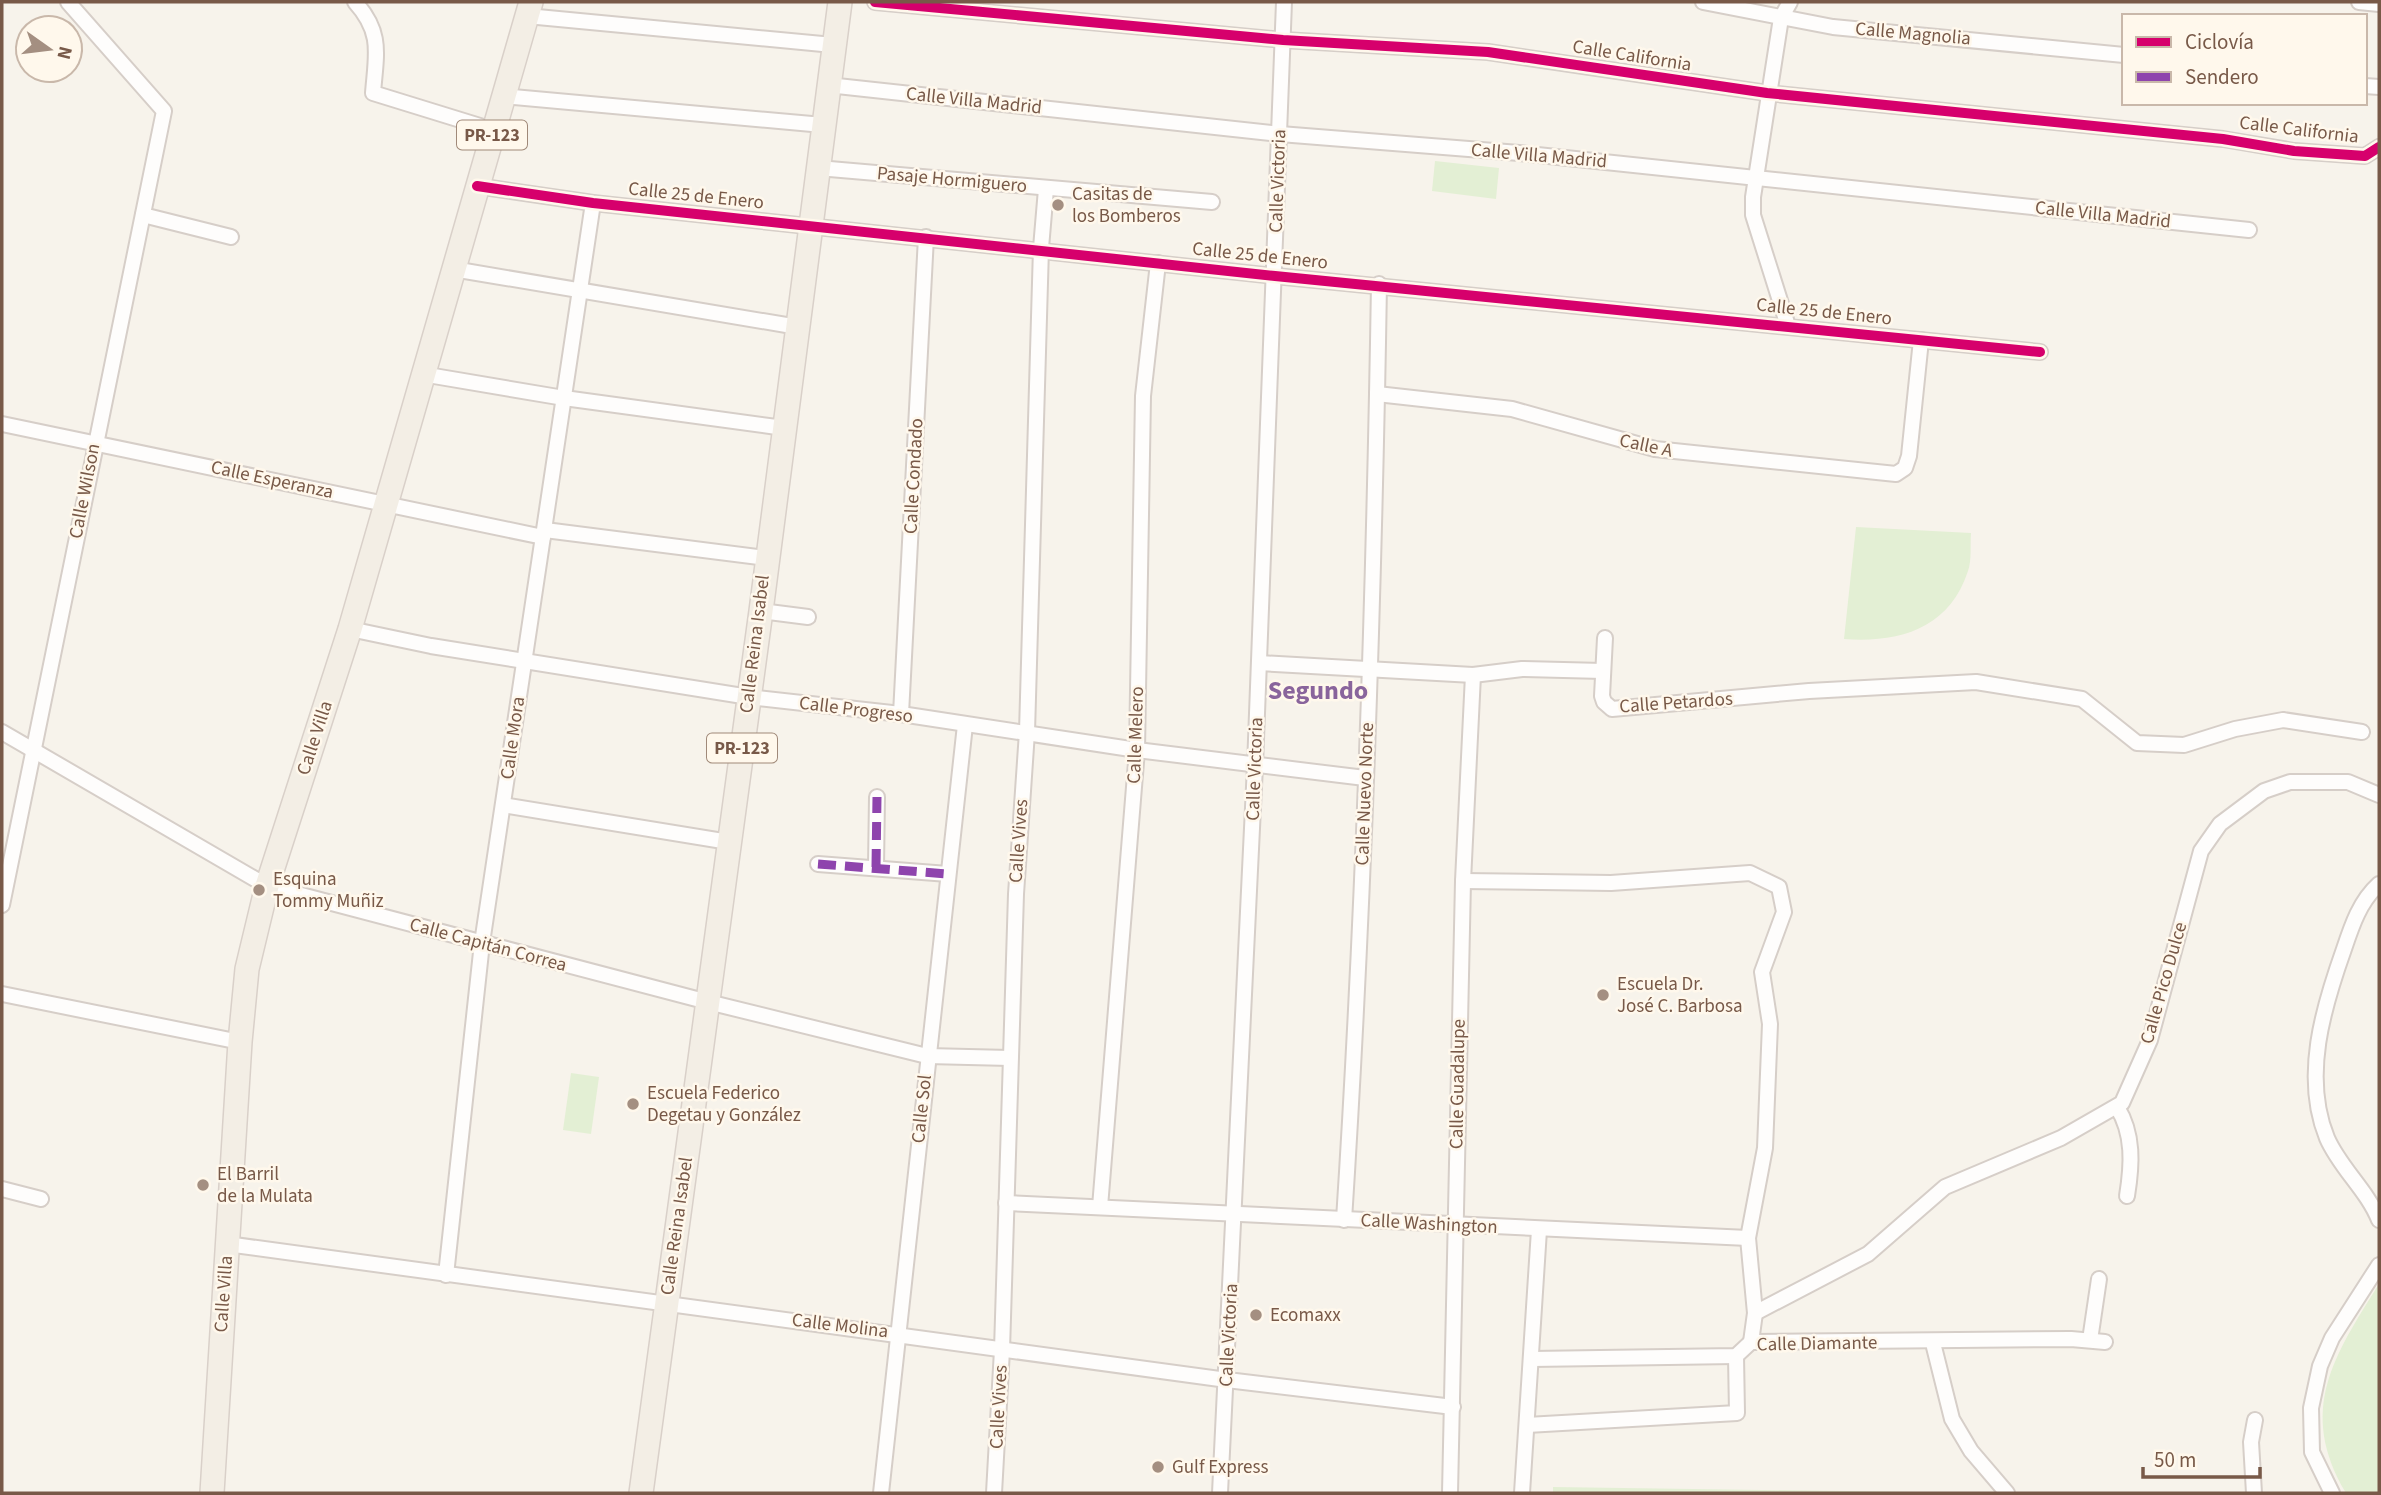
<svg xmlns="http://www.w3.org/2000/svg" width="2381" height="1495" viewBox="0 0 2381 1495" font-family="'Source Sans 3',sans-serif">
	<rect width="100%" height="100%" fill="#f7f3eb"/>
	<g fill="#e3efd4">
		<path d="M1435,161L1499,168L1496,199L1432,191Z"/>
		<path d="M1856,527L1971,533C1970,545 1972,560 1968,571C1949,629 1899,643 1844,639Z"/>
		<path d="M571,1073L599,1077L591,1134L563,1130Z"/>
		<path d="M2379,1284V1493H2346C2297,1410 2334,1356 2379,1284Z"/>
		<path d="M1553,1487L1916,1492L1553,1493Z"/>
	</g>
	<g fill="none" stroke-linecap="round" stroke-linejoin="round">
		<defs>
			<g id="street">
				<path d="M355,2C383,33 376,54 373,93L493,130"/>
				<path d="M875,2L1283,40L1488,52L1767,93L2223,139L2294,151L2365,156L2379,147"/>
				<path d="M1703,2L1833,27L2124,55"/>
				<path d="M2359,2L2379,4"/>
				<path d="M527,16L833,45"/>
				<path d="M828,85L1280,134L1519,153L2249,230"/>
				<path d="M2365,86L2379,87"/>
				<path d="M502,96L823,125"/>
				<path d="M818,168L1212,202"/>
				<path d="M477,186L593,203L1275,276L2040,352"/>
				<path d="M143,215L231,237"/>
				<path d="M453,269L798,327"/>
				<path d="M1788,326L1753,215V197L1781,18L1790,2"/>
				<path d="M422,374L564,398L784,428"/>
				<path d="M1377,394L1512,409L1655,449L1896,474L1905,468L1909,456L1921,340"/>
				<path d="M2,424L543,537"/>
				<path d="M545,530L766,558"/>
				<path d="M761,611L808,617"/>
				<path d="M350,629L431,646L749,697L901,714L1137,750L1365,778"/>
				<path d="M1605,638L1602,696L1604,702L1612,709L1809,691L1976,682L2082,699L2137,743L2184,745L2235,729L2283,720L2362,732"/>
				<path d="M1259,663L1473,675L1522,669L1603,671"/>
				<path d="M901,714L926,237"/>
				<path d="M2,732L267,886L708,1002L927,1056L1010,1058"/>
				<path d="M503,805L729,842"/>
				<path d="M818,864L948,874"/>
				<path d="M876,867L877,797"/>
				<path d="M1463,881L1611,883L1750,873L1779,887L1784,912L1762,972L1770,1024L1765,1148L1748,1238L1755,1313L1751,1342"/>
				<path d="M2379,884C2360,901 2352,925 2344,949C2323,1008 2302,1077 2327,1138C2340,1168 2367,1190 2379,1220"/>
				<path d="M2,905L164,111L68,2"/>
				<path d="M2,994L240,1042"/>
				<path d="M2117,1107C2134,1134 2132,1165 2127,1196"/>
				<path d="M2,1189L41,1199"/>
				<path d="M1006,1203L1748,1238"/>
				<path d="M1100,1207L1137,750L1143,396L1158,263"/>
				<path d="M1344,1220C1364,909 1374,596 1379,284"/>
				<path d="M227,1244L1227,1380L1453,1407"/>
				<path d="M446,1275L482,943L593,203"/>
				<path d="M1755,1313L1868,1254L1945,1187L2061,1138L2122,1103L2150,1040L2201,851L2220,824L2264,791L2290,782H2348L2379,795"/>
				<path d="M2090,1340L2099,1279"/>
				<path d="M1933,1343L1952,1419L1971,1451L2007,1493"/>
				<path d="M1532,1359L1736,1356L1751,1342L2071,1339L2105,1342"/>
				<path d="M1527,1425L1737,1413L1736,1356"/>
				<path d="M881,1493L965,725"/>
				<path d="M994,1493L1002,1350L1016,894L1027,732L1041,248L1046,189"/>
				<path d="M1220,1493L1255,766L1284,2"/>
				<path d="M1450,1493L1463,881L1473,675"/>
				<path d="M1522,1493L1539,1230"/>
				<path d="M2254,1493L2251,1442L2255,1420"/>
				<path d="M2332,1493L2312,1452L2311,1408L2320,1366L2332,1338L2379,1265"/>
			</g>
			<g id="primary">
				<path d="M212,1493L240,1042L247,969L267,886L350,629L531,2"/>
				<path d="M641,1493L761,611L840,2"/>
			</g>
		</defs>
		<use href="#street" stroke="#d6cec8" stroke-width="18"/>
		<use href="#primary" stroke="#d9d0c9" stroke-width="26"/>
		<use href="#street" stroke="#fefdfc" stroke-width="14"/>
		<use href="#primary" stroke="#f3eee5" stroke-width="23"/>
		<g stroke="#8e44ad" stroke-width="9" stroke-dasharray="18 9" stroke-linecap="butt">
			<path d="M818,864L948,874"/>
			<path d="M876,867L877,797"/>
		</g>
		<defs>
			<g id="cycleway">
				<path d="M875,2L1283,40L1488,52L1767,93L2223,139L2294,151L2365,156L2379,147"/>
				<path d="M477,186L593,203L1275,276L2040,352"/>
			</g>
		</defs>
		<use href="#cycleway" stroke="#fff8ec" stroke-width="15"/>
		<use href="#cycleway" stroke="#d6006c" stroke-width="10"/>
	</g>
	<g fill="#a48f81" stroke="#fff8ec" stroke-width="2.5">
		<circle cx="1058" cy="205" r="7"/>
		<circle cx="259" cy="890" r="7"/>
		<circle cx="1603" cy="995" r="7"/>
		<circle cx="633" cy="1104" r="7"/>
		<circle cx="203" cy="1185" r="7"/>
		<circle cx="1256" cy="1315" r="7"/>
		<circle cx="1158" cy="1467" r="7"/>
	</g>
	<g text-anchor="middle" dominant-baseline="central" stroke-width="5" stroke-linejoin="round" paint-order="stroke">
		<g fill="#fff8ec" stroke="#a08979" stroke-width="2">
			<rect x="457" y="120.5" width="70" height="29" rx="5"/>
			<rect x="707" y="733.5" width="70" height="29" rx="5"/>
		</g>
		<g font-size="18" font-weight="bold" fill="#785948">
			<text x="492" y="135">PR-123</text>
			<text x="742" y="748">PR-123</text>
		</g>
		<g font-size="19" fill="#785948" stroke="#fff8ec">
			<text transform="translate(1913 34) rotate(5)">Calle Magnolia</text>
			<text transform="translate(1632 56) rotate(9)">Calle California</text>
			<text transform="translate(974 101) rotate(6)">Calle Villa Madrid</text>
			<text transform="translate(2299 130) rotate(7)">Calle California</text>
			<text transform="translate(1539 156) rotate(5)">Calle Villa Madrid</text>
			<text transform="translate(952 180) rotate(5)">Pasaje Hormiguero</text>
			<text transform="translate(1278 181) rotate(-88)">Calle Victoria</text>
			<text transform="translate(696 196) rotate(6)">Calle 25 de Enero</text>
			<text transform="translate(2103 215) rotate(6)">Calle Villa Madrid</text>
			<text transform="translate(1260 256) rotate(6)">Calle 25 de Enero</text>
			<text transform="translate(1824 312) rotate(6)">Calle 25 de Enero</text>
			<text transform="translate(1646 446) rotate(12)">Calle A</text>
			<text transform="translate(914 476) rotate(-87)">Calle Condado</text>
			<text transform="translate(272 480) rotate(12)">Calle Esperanza</text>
			<text transform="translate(85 491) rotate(-79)">Calle Wilson</text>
			<text transform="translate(755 644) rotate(-83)">Calle Reina Isabel</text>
			<text transform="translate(1676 703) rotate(-4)">Calle Petardos</text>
			<text transform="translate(856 710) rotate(7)">Calle Progreso</text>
			<text transform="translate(1136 735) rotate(-88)">Calle Melero</text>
			<text transform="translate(315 738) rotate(-72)">Calle Villa</text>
			<text transform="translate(513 738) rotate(-82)">Calle Mora</text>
			<text transform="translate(1255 769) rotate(-88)">Calle Victoria</text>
			<text transform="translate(1365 794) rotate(-88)">Calle Nuevo Norte</text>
			<text transform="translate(1019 841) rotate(-86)">Calle Vives</text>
			<text transform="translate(488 945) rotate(15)">Calle Capitán Correa</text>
			<text transform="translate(2164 983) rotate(-74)">Calle Pico Dulce</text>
			<text transform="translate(1458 1084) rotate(-89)">Calle Guadalupe</text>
			<text transform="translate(922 1109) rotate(-84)">Calle Sol</text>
			<text transform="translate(1429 1224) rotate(3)">Calle Washington</text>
			<text transform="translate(677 1226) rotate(-82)">Calle Reina Isabel</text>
			<text transform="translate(224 1294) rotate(-86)">Calle Villa</text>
			<text transform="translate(840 1326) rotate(7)">Calle Molina</text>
			<text transform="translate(1229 1335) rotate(-87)">Calle Victoria</text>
			<text transform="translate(1817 1344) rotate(-1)">Calle Diamante</text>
			<text transform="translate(999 1407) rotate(-87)">Calle Vives</text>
		</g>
		<g font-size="19" fill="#785948" stroke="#fff8ec" text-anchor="start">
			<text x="1072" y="194">Casitas de<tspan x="1072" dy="22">los Bomberos</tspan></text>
			<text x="273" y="879">Esquina<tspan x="273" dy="22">Tommy Muñiz</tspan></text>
			<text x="1617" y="984">Escuela Dr.<tspan x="1617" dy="22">José C. Barbosa</tspan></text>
			<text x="647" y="1093">Escuela Federico<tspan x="647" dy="22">Degetau y González</tspan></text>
			<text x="217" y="1174">El Barril<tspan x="217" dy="22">de la Mulata</tspan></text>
			<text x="1270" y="1315">Ecomaxx</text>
			<text x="1172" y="1467">Gulf Express</text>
		</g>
		<g font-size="26" font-weight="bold" fill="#89649c" stroke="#fff8ec">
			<text x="1318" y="690">Segundo</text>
		</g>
	</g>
	<rect width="2381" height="1495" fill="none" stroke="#785948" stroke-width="7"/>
	<rect x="2122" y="14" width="245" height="91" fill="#fff8ec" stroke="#c9b8aa" stroke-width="2"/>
	<rect x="2136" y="37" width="35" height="10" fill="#d6006c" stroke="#c9b8aa" stroke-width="2"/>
	<text x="2185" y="49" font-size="21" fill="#785948">Ciclovía</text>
	<rect x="2136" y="72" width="35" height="10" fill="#8e44ad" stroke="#c9b8aa" stroke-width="2"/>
	<text x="2185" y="84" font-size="21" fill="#785948">Sendero</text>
	<g transform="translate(49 49) rotate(104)"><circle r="33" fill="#fff8ec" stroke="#c9b8aa" stroke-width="2"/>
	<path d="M0-5L12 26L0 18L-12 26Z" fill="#a48f81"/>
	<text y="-10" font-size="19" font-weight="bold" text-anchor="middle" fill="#785948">N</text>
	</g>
	<path d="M2143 1467v10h117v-10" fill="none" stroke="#785948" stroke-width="3.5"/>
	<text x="2154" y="1467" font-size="21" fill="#785948" stroke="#fff8ec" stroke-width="5" paint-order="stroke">50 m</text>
</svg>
